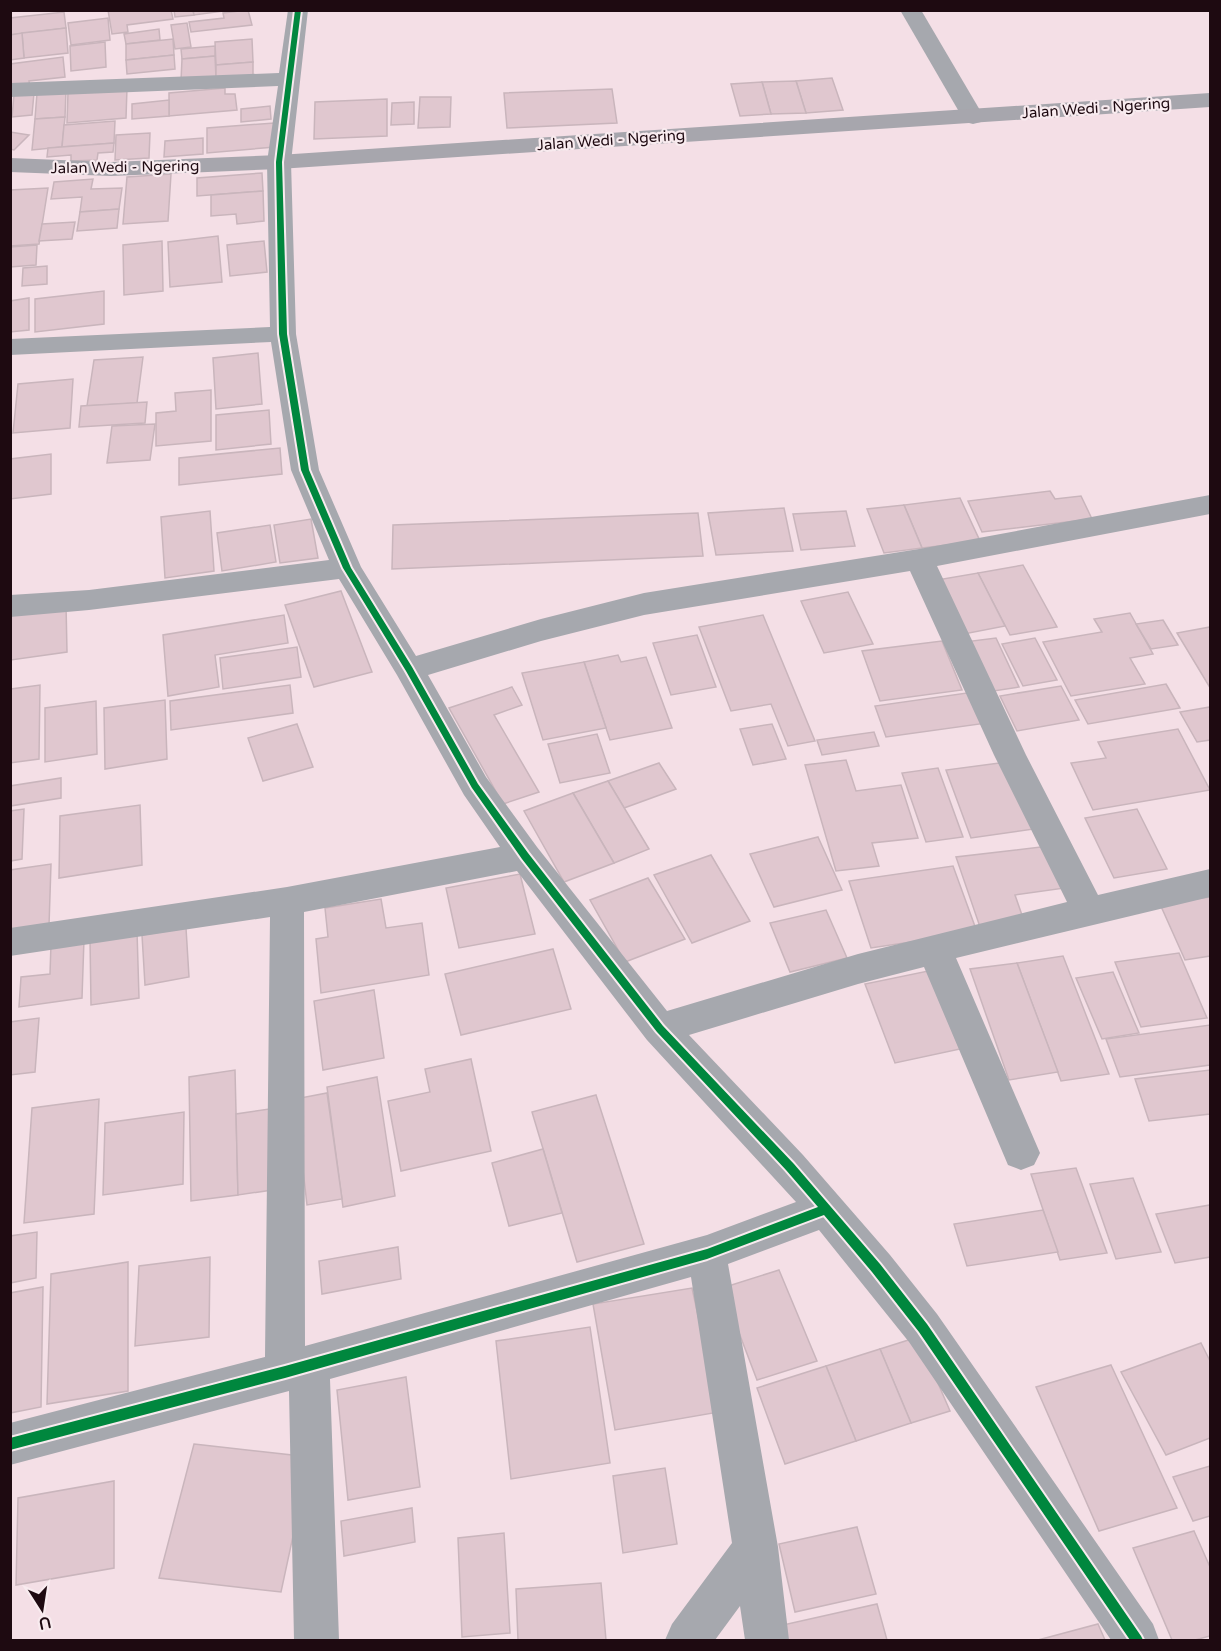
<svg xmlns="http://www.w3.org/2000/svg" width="1221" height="1651" viewBox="0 0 1221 1651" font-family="'Varela Round',sans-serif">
	<rect width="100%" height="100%" fill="#f4dfe6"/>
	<g fill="#e0c7cf" stroke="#c9b5bc" stroke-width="1.5">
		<path d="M108,10H171L173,19L127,25L128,32L112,34Z"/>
		<path d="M174,10H193L194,15L175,17Z"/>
		<path d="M193,10H231L194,15Z"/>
		<path d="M248,10L252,25L191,32L189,22L224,18L223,13Z"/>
		<path d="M64,12L66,28L10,35V18Z"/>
		<path d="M108,18L110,40L71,45L68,23Z"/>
		<path d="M187,23L191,47L175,49L171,25Z"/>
		<path d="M66,28L68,53L24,58L22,33Z"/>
		<path d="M159,29L160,40L126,44L124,34Z"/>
		<path d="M22,33L24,58L10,60V35Z"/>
		<path d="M173,39L174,55L126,60V44Z"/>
		<path d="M252,39L253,62L216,65L215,42Z"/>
		<path d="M105,42L106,67L71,71L70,46Z"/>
		<path d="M215,46V56L182,59L181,49Z"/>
		<path d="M174,55L175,69L127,74L126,60Z"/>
		<path d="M215,56L216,78L181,81L182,59Z"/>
		<path d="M63,57L65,77L29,81L30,88L10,84V64Z"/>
		<path d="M253,62V75L216,78V65Z"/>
		<path d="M832,78L843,110L806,113L796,81Z"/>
		<path d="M796,81L806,113L771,114L762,82Z"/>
		<path d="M762,82L771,114L740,116L731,84Z"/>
		<path d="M127,88L126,118L67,123L68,93Z"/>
		<path d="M225,88V94H235L237,110L169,116V93Z"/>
		<path d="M612,89L617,123L507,128L504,93Z"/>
		<path d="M66,90L65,117L35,119L37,93Z"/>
		<path d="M34,93L32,115L12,117L14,95Z"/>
		<path d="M420,97H451L450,127L418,128Z"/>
		<path d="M387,99V136L314,139L315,102Z"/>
		<path d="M169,100V116L132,119V104Z"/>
		<path d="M414,102V124L391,125L392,103Z"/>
		<path d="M270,106L271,119L241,122V109Z"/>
		<path d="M65,117L62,147L32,150L35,119Z"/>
		<path d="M115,121L114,143L62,147L64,125Z"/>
		<path d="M274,123L275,147L207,153V128Z"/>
		<path d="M10,132L29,135L14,150L10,149Z"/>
		<path d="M150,133L149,158L115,160L116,135Z"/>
		<path d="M203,138V154L164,157L165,141Z"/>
		<path d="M114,143L113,152L98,153L97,160L71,161V155L47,157L48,148Z"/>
		<path d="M262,173L263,191L197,196V178Z"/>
		<path d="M171,174L168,221L123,224L127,177Z"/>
		<path d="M93,179L91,189L122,188L119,209L80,212L82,197L51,199L54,182Z"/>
		<path d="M48,188L39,244L10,246V190Z"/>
		<path d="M263,191L264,221L237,224L236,214L211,216V195Z"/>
		<path d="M119,209L117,228L77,231L80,212Z"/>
		<path d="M75,222L72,239L39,241L42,224Z"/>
		<path d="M218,236L222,282L170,287L168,242Z"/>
		<path d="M162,241L163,291L124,295L123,245Z"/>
		<path d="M264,241L267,272L230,276L227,245Z"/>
		<path d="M37,245L36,265L10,267V247Z"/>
		<path d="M47,266V284L22,286L23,268Z"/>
		<path d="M104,291V324L35,332V299Z"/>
		<path d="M29,298V330L10,332V301Z"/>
		<path d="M258,353L262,404L216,409L213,358Z"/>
		<path d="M143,357L137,403L87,406L94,360Z"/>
		<path d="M73,379L70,428L13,433L18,384Z"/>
		<path d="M211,390V441L156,446V413L176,411L175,393Z"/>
		<path d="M147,402L145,423L79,427L81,406Z"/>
		<path d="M269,410L271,444L216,450V415Z"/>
		<path d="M155,424L150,460L107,463L112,426Z"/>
		<path d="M280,448L282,474L179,485V458Z"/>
		<path d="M51,454V494L10,499V459Z"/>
		<path d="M1050,491L1055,499L1081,496L1092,519L982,532L968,501Z"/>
		<path d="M960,498L980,541L922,548L904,505Z"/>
		<path d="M904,505L922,548L884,553L867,509Z"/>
		<path d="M784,508L793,551L716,555L708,513Z"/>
		<path d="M210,511L214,571L165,578L161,517Z"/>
		<path d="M846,511L855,546L801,550L793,514Z"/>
		<path d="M698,513L703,556L392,569L393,525Z"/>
		<path d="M311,519L318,558L280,563L274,525Z"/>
		<path d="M270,525L276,562L222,571L217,533Z"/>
		<path d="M1023,565L1057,627L1010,635L978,573Z"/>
		<path d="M978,573L1005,626L964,634L937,580Z"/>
		<path d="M341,591L372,672L314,687L285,605Z"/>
		<path d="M848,592L873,644L824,653L801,601Z"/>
		<path d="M66,604L67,652L11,660V612Z"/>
		<path d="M1130,613L1153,654L1130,658L1145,684L1071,696L1043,642L1102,632L1094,619Z"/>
		<path d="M284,615L288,643L215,655L219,687L168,696L163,635Z"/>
		<path d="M763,615L815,741L788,746L771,704L731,711L699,627Z"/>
		<path d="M1163,620L1178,645L1151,649L1136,624Z"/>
		<path d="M1210,627V685L1209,686L1177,633Z"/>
		<path d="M697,635L716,687L671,695L653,643Z"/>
		<path d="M996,638L1019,687L987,692L964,642Z"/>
		<path d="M1035,638L1057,680L1023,686L1002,644Z"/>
		<path d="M942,641L962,690L880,701L862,651Z"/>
		<path d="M297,647L301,677L223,689L220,658Z"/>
		<path d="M618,655L621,662L646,657L672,728L610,740L584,662Z"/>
		<path d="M584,662L606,728L543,740L522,673Z"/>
		<path d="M1166,684L1180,708L1088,724L1075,700Z"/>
		<path d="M40,685L39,759L10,763L11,689Z"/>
		<path d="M290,685L293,713L171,730L170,701Z"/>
		<path d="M1061,686L1079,720L1017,731L1000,696Z"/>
		<path d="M512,687L522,705L494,715L539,792L503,804L449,708Z"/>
		<path d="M974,692L987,723L886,737L875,706Z"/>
		<path d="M165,700L167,759L105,769L104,708Z"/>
		<path d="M96,701L97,754L45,762V708Z"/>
		<path d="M1210,707V740L1197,742L1180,712Z"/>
		<path d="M297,724L313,767L263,781L248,738Z"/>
		<path d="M772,724L786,759L753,765L740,729Z"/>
		<path d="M1178,729L1210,790L1093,810L1071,763L1106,758L1098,742Z"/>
		<path d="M874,732L879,746L822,755L817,740Z"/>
		<path d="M597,734L610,773L560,783L548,744Z"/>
		<path d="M846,760L856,791L901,785L918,838L872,843L879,866L836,871L805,765Z"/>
		<path d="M1007,762L1034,829L971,838L946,770Z"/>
		<path d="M659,763L676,789L624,808L608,781Z"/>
		<path d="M938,768L963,837L926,842L902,773Z"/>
		<path d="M61,778V798L10,806V786Z"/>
		<path d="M608,781L649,849L614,863L573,793Z"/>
		<path d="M573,793L614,863L564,882L524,811Z"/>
		<path d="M140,805L142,865L59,878L60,816Z"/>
		<path d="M24,809L22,859L10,861V811Z"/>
		<path d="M1137,809L1167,869L1114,878L1085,818Z"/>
		<path d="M818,837L842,890L774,907L750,854Z"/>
		<path d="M1049,846L1065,888L1015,895L1024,921L980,927L956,857Z"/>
		<path d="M711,855L750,921L692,943L654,875Z"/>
		<path d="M51,864L49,926L10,931V870Z"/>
		<path d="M953,866L977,932L871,948L849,881Z"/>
		<path d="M520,874L535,934L459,948L446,888Z"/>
		<path d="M648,878L685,939L625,962L590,900Z"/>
		<path d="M1210,897V956L1185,960L1160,904Z"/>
		<path d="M381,899L386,928L422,923L429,975L321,993L316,939L328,937L325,908Z"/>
		<path d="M826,910L847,958L790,972L770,923Z"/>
		<path d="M186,928L189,977L145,985L142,935Z"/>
		<path d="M137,931L139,998L91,1005L90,938Z"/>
		<path d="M84,939L82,998L19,1007L21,977L50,974L51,944Z"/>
		<path d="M553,949L571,1009L461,1035L445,974Z"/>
		<path d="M1179,953L1207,1018L1141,1027L1115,962Z"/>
		<path d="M1063,956L1109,1074L1061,1081L1017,963Z"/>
		<path d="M1017,963L1058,1072L1009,1080L970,969Z"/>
		<path d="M928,971L960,1049L895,1063L865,984Z"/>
		<path d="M1113,972L1139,1033L1102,1039L1076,978Z"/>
		<path d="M374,990L384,1058L323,1070L314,1001Z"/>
		<path d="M39,1018L35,1072L10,1075V1022Z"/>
		<path d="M1210,1025V1065L1120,1077L1106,1039Z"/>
		<path d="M471,1059L491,1151L401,1171L388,1101L430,1092L425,1069Z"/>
		<path d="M235,1070L238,1195L191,1201L189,1077Z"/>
		<path d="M1210,1070V1114L1149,1121L1135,1079Z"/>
		<path d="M377,1077L395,1196L343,1207L327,1087Z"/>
		<path d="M327,1093L342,1199L307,1205L295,1099Z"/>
		<path d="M596,1095L644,1244L577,1262L532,1112Z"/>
		<path d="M99,1099L94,1214L24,1223L32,1108Z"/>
		<path d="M269,1109L272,1190L238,1195L236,1114Z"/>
		<path d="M184,1112L183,1184L103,1195L105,1123Z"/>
		<path d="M543,1149L562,1213L509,1226L492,1163Z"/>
		<path d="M1076,1168L1107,1253L1060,1260L1031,1174Z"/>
		<path d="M1133,1178L1161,1252L1116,1259L1090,1184Z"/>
		<path d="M1210,1205V1257L1175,1263L1156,1214Z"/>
		<path d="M1043,1210L1058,1252L967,1266L954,1224Z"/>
		<path d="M37,1232L36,1278L10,1283V1236Z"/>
		<path d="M398,1247L401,1279L322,1294L319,1261Z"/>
		<path d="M210,1257L209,1337L135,1346L139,1266Z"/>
		<path d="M128,1262V1391L47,1404L51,1274Z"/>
		<path d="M779,1270L817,1361L757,1380L722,1288Z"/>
		<path d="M43,1287L41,1407L10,1413V1293Z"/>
		<path d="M692,1288L719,1412L615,1430L593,1304Z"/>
		<path d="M590,1327L610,1463L511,1479L496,1341Z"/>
		<path d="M918,1337L950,1411L911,1423L880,1349Z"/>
		<path d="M1201,1343L1210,1361V1438L1166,1455L1121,1372Z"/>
		<path d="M880,1349L911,1423L856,1441L826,1366Z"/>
		<path d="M1111,1365L1177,1508L1099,1531L1036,1387Z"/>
		<path d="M826,1366L856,1441L785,1464L757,1388Z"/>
		<path d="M406,1377L420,1487L348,1500L337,1390Z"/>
		<path d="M194,1444L310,1457L281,1592L159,1578Z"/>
		<path d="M1210,1466V1516L1193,1521L1173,1477Z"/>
		<path d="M665,1468L677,1544L623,1553L613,1476Z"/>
		<path d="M114,1481V1568L16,1585L18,1498Z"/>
		<path d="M412,1508L415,1542L344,1556L341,1521Z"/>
		<path d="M857,1527L876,1594L795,1612L779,1544Z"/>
		<path d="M1194,1531L1210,1567V1636L1195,1640H1172L1133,1548Z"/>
		<path d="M504,1533L510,1633L462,1637L458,1538Z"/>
		<path d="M601,1583L606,1640H518L516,1589Z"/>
		<path d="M877,1604L887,1640H778L774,1627Z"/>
		<path d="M1098,1624L1105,1640H1038Z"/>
	</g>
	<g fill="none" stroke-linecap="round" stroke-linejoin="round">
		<g fill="#a6a8ae" fill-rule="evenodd">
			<path d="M288,10H308L291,162L296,334L319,470L361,567L416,656L541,619L644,593L919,549L1210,495V514L937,566L1026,755L1098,895L1210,869V897L956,958L1040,1153L1034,1165L1021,1170L1008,1165L924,967L858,984L689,1035L803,1155L890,1255L937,1314L1153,1624L1159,1640H1111L909,1342L819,1230L728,1264L778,1547L789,1640H745L740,1606L715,1640H665L672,1624L732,1543L691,1277L330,1379L339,1640H294L289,1391L10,1465V1423L265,1357L270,917L10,956V928L287,887L500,847L464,795L397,675L339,579L89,610L10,617V595L89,590L329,560L291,470L271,342L10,355V339L270,327L267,162L278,86L10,97V83L279,73ZM910,571L994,755L1067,902L858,954L667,1011L537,847L486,777L428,675L541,641L644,615ZM517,871L647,1040L796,1202L707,1235L305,1346L304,912Z"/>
			<path d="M900,10H921L984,117L981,122L973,124L965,122Z"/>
		</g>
		<path fill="#a7a6ad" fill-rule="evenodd" d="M1210,93V107L279,169L111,176L10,172V158L111,162L279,155Z"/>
		<defs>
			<path id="cycleway" d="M295,10H301L282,162L287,334L309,470L351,568L412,667L478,784L528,853L663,1026L794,1164L880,1264L927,1324L1141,1636L1143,1640H1130L919,1332L872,1272L824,1215L707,1259L285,1378L10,1450V1438L285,1366L707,1249L818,1207L786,1170L657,1032L522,859L472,788L406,671L343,568L301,470L279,334L276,162Z"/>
		</defs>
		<use href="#cycleway" stroke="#f8ebef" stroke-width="4"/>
		<use href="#cycleway" fill="#00873e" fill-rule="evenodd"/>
	</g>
	<g text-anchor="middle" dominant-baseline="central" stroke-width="4.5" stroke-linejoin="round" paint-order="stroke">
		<g font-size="15" fill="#1e0a11" stroke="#f8ebef">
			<text transform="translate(1096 108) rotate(-4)">Jalan Wedi - Ngering</text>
			<text transform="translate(611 140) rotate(-4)">Jalan Wedi - Ngering</text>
			<text transform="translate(125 167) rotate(-1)">Jalan Wedi - Ngering</text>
		</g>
	</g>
	<rect width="1221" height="1651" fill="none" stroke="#1e0a11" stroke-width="24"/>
	<g transform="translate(42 1609) rotate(168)" stroke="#f8ebef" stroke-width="4.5" paint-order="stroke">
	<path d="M0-4.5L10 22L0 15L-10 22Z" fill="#1e0a11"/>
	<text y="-9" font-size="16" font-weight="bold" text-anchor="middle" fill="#1e0a11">U</text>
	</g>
</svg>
